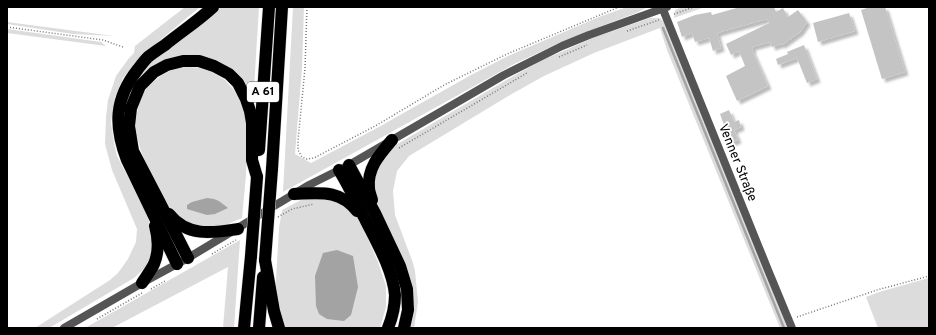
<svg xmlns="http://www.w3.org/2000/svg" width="936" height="335" viewBox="0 0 936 335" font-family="Overpass,sans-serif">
	<defs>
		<filter id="shadow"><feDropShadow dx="3.5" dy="3.5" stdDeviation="1" flood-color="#0004"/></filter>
	</defs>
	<rect width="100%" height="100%" fill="#fff"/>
	<g fill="#dcdcdc">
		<path d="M185,7H200L148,50L123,78L115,97L111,122L114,143L117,156L145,210L153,233L154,249L149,264L134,278L49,328H35L110,280L118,273L128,259L136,242L137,229L112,170L105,144L106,117L108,100L116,76L129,58L134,53L135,46Z"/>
		<path d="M216,7H259L253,105L246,90L196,58L143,78L127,152L123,102L145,65Z"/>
		<path d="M293,7H304L302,68L295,154L311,163L377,128L471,75L508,56L599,17L627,7H648L636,13L599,27L559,43L514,64L283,192Z"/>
		<path d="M682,7H705L674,18L675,10Z"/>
		<path d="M650,18H660L666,24L788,328H780L667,50L660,28L594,53L544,76L510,95L409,156L397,171L393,191L395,215L413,263L415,271L418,302L414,328H409L412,313L376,202L373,183L377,163L394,146L517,74L545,59L593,38Z"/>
		<path d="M7,22L114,36L73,34L7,24Z"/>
		<path d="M7,29L101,42L106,46L7,33Z"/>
		<path d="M186,67L199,68L212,72L225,80L233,89L242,102L248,127L246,175L242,218L221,227L197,229L172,213L160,193L148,169L140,148L136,131V118L140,99L148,86L162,75L174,69Z"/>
		<path d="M332,197L357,216L368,239L378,262L386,286V307L380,328H285L284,326L275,298L279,228L282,210L303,199Z"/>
		<path d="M240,240L234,328H223L228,267L112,328H85Z"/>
		<path d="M929,278V328H878L866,297L879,292Z"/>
	</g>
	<g fill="#a3a3a3">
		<path d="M207,198C218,199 219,201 228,208L215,214L207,215L187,209V205L192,202Z"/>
		<path d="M337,250L353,256L358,287L351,315L344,321L327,319L319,314L316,306L315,276L323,253Z"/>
	</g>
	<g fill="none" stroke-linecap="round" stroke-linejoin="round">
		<path stroke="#a3a3a3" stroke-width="2.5" d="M663,28L784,328"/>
	</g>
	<g fill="#c4c4c4" filter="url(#shadow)">
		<path d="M740,7H774L776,12L783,8L788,17L798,10L807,22L800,32L782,45L781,44L772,47L770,42L752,47L753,50H752L768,86L737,101L726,76L745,66L739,51L731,55L726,44L769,23L767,19L717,33L721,48L713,51L709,38L695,42L692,33L682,37L677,22L695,15L711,12L712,15Z"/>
		<path d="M870,7H885L905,72L882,79L861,10Z"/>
		<path d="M849,13L855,31L818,42L813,23Z"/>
		<path d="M804,45L817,79L807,83L797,58L778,65L776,59L788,54L787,52Z"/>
		<path d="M729,110L734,122L739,120L741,127L734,130L738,140L730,143L727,136H728L720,114Z"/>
	</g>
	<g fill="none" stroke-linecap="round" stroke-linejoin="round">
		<defs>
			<g id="motorway">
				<path d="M259,150L269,7"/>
				<path d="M349,165L375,213L400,266L407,289L408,310L404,328"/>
				<path d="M272,169L282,7"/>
				<path d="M339,170C349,186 356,202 365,219C376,241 393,270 395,295C395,306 392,318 388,328"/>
				<path d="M294,194C319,193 340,189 357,211"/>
				<path d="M372,200C371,196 369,192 369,188C367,168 380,154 392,140"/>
				<path d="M169,214C187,237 212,233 238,229"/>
				<path d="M188,258L159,201L133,151L129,126L131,108L140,86L154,72L167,65L183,61H199L214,66L229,74L238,83L246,99L250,111L252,123V160L257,177"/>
				<path d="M265,260L274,311L279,328"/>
				<path d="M177,264L127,160C114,126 114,99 138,69C141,65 144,61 148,57C153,53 159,49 165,45C181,32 198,21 213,7"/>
				<path d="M142,283C146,277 151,270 154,264C159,252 158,237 155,226"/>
				<path d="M244,328L251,256"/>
				<path d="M259,328L263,277"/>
			</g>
		</defs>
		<use href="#motorway" stroke="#dbdbdb" stroke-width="13"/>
		<g stroke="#777" stroke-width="1.5" stroke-dasharray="1 2" stroke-linecap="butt">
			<path d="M307,7L305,68L298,141V150L302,157L307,159L314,158L377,125L444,85L507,54L619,7"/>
			<path d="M674,14L694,7"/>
			<path d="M7,27L103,40L123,47"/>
			<path d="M627,31L659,20"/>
			<path d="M559,57L587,45"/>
			<path d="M399,148L527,73"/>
			<path d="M278,217L292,209L314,204"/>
			<path d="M212,254L236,240"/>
			<path d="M151,289L165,281"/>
			<path d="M797,317L877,290L929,276"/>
			<path d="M97,319L142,293"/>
		</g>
		<path stroke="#555" stroke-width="8" d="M662,7L768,270L792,328"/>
		<path stroke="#555" stroke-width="8" d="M64,328L142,283L188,258L309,185L349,165L504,75L562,46L589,35L667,7"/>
		<use href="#motorway" stroke="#000" stroke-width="12"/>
		<defs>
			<g id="motorway-bridge">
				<path d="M251,256L257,177"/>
				<path d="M265,260L272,169"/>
			</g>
		</defs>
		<use href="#motorway-bridge" stroke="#dbdbdb" stroke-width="13" stroke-linecap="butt"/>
		<use href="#motorway-bridge" stroke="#000" stroke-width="12"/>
	</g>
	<g text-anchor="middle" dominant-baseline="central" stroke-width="3.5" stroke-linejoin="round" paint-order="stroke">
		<rect fill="#fff" stroke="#4c4c4c" stroke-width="1" x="247" y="82" width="32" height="20" rx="3"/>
		<g font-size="12" font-weight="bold" fill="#000">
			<text x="263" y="92">A 61</text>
		</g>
		<g font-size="13" fill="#000" stroke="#fff">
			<text transform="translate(737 163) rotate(68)">Venner Straße</text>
		</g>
	</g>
	<rect width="936" height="335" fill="none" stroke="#000000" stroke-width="16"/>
</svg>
